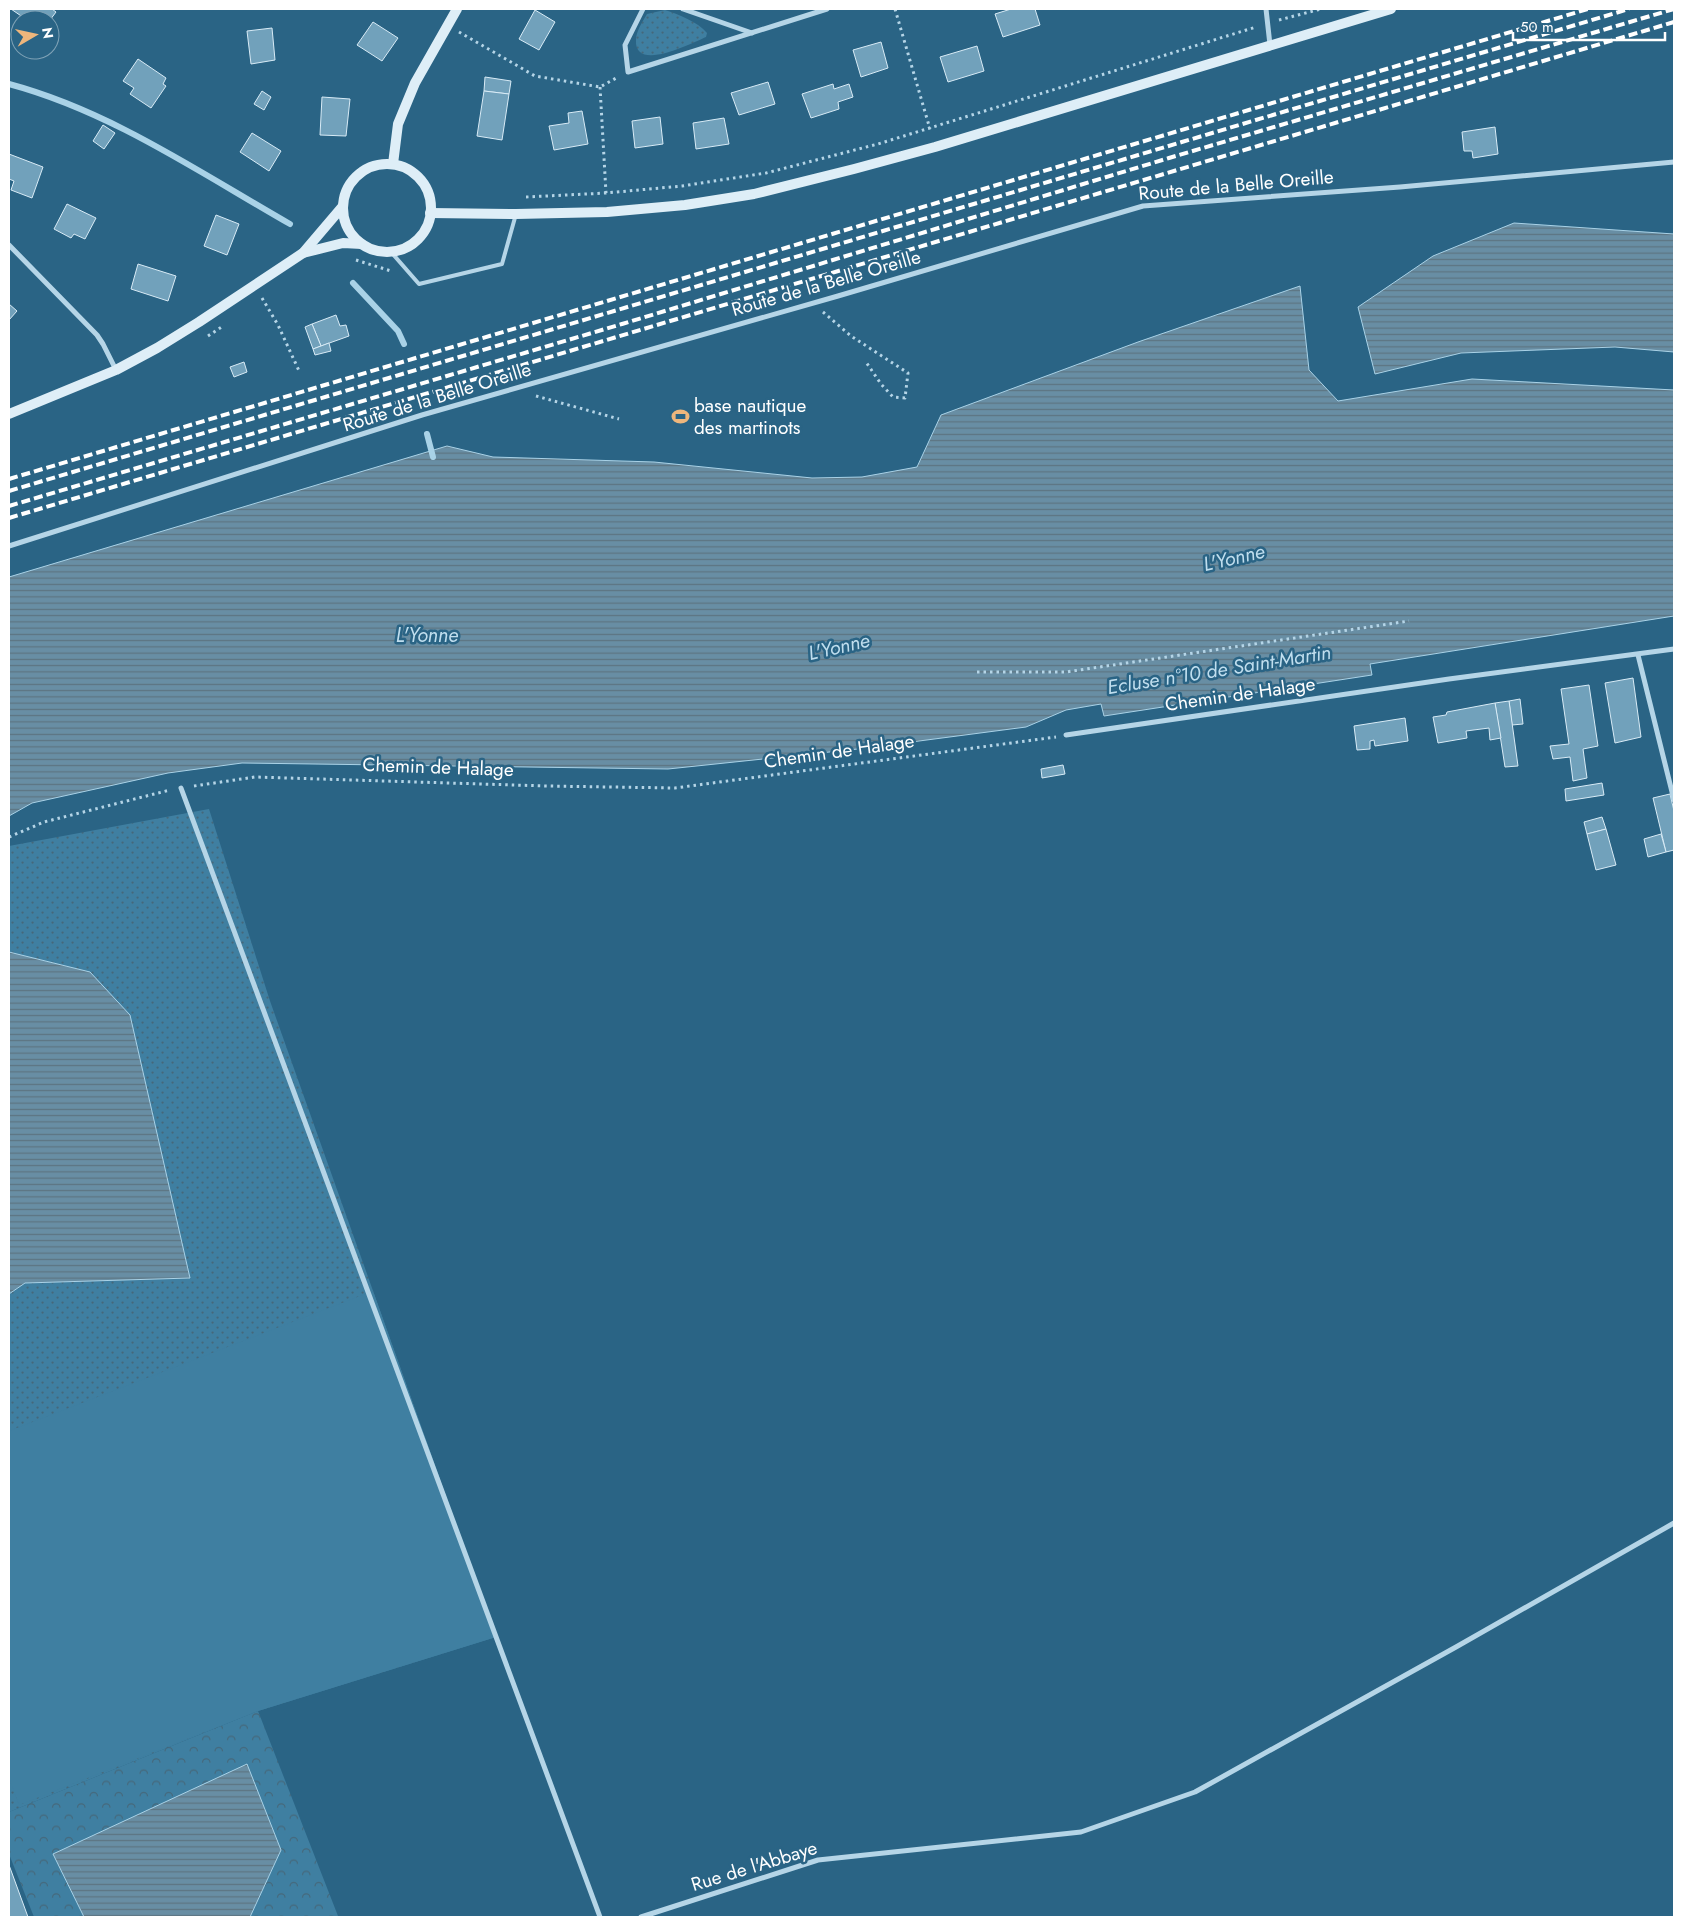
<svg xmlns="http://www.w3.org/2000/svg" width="1683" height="1926" viewBox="0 0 1683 1926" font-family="Jost,sans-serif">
	<defs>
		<pattern id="grass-dots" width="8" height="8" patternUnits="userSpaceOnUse" patternTransform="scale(1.25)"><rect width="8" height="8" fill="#3f7fa1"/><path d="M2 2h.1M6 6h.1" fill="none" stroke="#45687b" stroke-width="1.8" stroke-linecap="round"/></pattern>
		<pattern id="forest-crowns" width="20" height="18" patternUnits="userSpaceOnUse" patternTransform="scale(1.25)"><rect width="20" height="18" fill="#3f7fa1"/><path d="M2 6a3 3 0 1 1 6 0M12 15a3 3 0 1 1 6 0" fill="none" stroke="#45687b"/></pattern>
		<pattern id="water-rules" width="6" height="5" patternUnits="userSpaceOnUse" patternTransform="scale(1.25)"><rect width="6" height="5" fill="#688ea4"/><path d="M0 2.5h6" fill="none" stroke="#5d7481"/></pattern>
	</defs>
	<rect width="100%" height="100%" fill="#2a6485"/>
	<g fill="url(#grass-dots)">
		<path d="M665,10C678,14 698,22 707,33L706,37C692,43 634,73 636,40C636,31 643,21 647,14Z"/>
		<path d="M209,809L270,1001L496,1637L258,1711L9,1812V1294L25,1283L190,1278L90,972L9,952V846Z"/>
	</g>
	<path fill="url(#forest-crowns)" d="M258,1711L338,1916L250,1917L281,1850L53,1854L84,1917H34L9,1854V1812Z"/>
	<path fill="#3f7fa1" d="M373,1291L496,1637L258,1711L19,1805L9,1778V1431Z"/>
	<g fill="url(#water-rules)" stroke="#a9d2e7">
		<path d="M1514,223L1674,234V352L1615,347L1461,353L1375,374L1358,307L1433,256Z"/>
		<path d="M1300,286L1309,370L1338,401L1472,379L1674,390V616L1370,664L1372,675L1104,716L1101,704L1066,710L1026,727L858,749L668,769L242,763L168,773L32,803L9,816V577L447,446L493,457L654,462L812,478L862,477L917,467L941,415L1138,342Z"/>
		<path d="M9,952L90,972L130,1015L190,1278L25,1283L9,1294Z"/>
		<path d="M247,1764L281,1850L250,1917H84L53,1854Z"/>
	</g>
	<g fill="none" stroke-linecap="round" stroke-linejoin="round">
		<g stroke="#a9d2e7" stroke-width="6">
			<path d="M9,84C110,111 199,172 290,224"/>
			<path d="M353,283L398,331L404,344"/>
			<path d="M427,434L433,457"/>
		</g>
	</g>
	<g fill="#71a1bb" stroke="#d8ebf6">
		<path d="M11,9H52L56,12L50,20H27Z"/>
		<path d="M1011,9H1035L1040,25L1003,37L995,14Z"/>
		<path d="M535,10L555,22L539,50L519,39Z"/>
		<path d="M373,22L398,38L382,61L357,45Z"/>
		<path d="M272,28L275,60L251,64L247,31Z"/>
		<path d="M881,42L888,68L861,77L853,50Z"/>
		<path d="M977,46L984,71L948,82L940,57Z"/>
		<path d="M138,59L166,78L163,84L166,86L151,108L130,94L134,88L123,81Z"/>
		<path d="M485,77L511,81L509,94L484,91Z"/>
		<path d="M768,82L775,104L739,115L731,93Z"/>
		<path d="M833,84L834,89L849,84L853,97L838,102L839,109L811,118L802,94Z"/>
		<path d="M262,91L271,97L264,110L254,104Z"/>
		<path d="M484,91L509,94L502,140L477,136Z"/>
		<path d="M322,97L350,99L346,136L320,135Z"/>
		<path d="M582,111L588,144L554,150L549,126L569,123L568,113Z"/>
		<path d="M660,117L663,144L635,148L632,121Z"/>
		<path d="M724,118L729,144L696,149L693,123Z"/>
		<path d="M103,125L115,133L104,149L93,141Z"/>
		<path d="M1495,127L1498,154L1473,158L1472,151H1464L1462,132Z"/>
		<path d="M252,133L281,151L269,171L240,152Z"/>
		<path d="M9,154L43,167L32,198L11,190L14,181L9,179Z"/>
		<path d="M67,204L96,218L85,239L74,234L71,238L54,229Z"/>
		<path d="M216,215L239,224L227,255L204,246Z"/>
		<path d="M138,264L176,276L168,301L131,289Z"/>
		<path d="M9,304L17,311L9,320Z"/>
		<path d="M336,315L340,326L346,325L349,336L321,346L312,324Z"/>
		<path d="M312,324L321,346L313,349L305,327Z"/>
		<path d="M329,343L331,351L315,355L313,349Z"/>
		<path d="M244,362L247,372L234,377L230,367Z"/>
		<path d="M1633,678L1641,737L1615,743L1605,683Z"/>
		<path d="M1589,685L1598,746L1583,749L1587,778L1573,781L1570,757L1553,759L1550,746L1569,744L1561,689Z"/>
		<path d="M1520,699L1523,724L1512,725L1509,701Z"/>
		<path d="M1509,701L1518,766L1505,767L1495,703Z"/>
		<path d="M1495,703L1501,738L1490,740L1489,728L1466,731L1467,738L1438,743L1433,717L1446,715L1447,712Z"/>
		<path d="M1405,718L1408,741L1375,746L1374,740L1370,741V749L1357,750L1354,726Z"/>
		<path d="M1063,765L1065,774L1042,778L1041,769Z"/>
		<path d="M1602,783L1604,795L1566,801L1565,789Z"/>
		<path d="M1670,794L1674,811V850L1666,852L1653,798Z"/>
		<path d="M1602,817L1606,829L1587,834L1584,822Z"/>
		<path d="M1606,829L1616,865L1596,870L1587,834Z"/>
		<path d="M1661,834L1666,852L1648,857L1644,839Z"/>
		<path d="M9,1865L28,1917H9Z"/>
	</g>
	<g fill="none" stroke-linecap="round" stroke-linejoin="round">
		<g stroke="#b5d5e7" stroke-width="3" stroke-dasharray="2.5 4" stroke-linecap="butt">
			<path d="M895,9L930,129"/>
			<path d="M1279,20L1321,9"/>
			<path d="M459,32L535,76L600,87L618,77"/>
			<path d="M600,87L606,193"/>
			<path d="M526,197L606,193L682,186L766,173L878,144L1256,27"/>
			<path d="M356,260L391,271"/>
			<path d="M262,298L278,325L300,373"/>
			<path d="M823,312L851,336L908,373L905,398L893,397L881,384L866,362"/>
			<path d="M208,336L223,326"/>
			<path d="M536,396L619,419"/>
			<path d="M977,672H1066L1409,621"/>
			<path d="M194,786L255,777L546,786L675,788L1056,737"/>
			<path d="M9,837L44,822L170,790"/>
		</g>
		<path stroke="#b5d5e7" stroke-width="4" d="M391,252L419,284L502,264L516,214"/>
		<g stroke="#b5d5e7" stroke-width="5">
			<path d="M643,9L625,45L628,72L827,9"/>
			<path d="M683,9L752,33"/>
			<path d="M1266,9L1270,45"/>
			<path d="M9,245L97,335L103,344L116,370"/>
			<path d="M9,546L422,415L838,296L1143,206L1400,187L1674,162"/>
			<path d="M1638,655L1674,800"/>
			<path d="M1066,735L1449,679L1674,649"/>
			<path d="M181,788L600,1917"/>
			<path d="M641,1917L818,1860L1081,1832L1195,1792L1456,1647L1674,1523"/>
		</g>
		<g stroke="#deeef7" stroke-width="10">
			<path d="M393,164L398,124L415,83L457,9"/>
			<circle cx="387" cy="208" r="44"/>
			<path d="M430,213L516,214L607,212L685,205L754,194L854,169L935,147L1391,9"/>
			<path d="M303,253L343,243L362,244"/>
			<path d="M9,414L116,370L157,348L199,322L303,253L343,206"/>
		</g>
		<g stroke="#fff" stroke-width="4" stroke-dasharray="9 4" stroke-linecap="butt">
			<path d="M9,479L1588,9"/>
			<path d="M9,491L1629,9"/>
			<path d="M9,506L622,324L1169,158L1674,9"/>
			<path d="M9,518L1674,22"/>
		</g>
	</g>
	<defs>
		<symbol id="stadium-bare" viewBox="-9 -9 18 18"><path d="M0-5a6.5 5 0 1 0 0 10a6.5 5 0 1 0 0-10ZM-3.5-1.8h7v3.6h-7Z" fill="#eeb67c" stroke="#2a6485" stroke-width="2.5" paint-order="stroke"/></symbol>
	</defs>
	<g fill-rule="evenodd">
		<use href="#stadium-bare" x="668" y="404" width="25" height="25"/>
	</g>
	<g text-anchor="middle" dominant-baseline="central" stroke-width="5" stroke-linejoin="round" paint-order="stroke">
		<g font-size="19" fill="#fff" stroke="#2a6485">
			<text transform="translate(1236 185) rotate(-5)">Route de la Belle Oreille</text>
			<text transform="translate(826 283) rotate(-16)">Route de la Belle Oreille</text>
			<text transform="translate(437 397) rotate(-17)">Route de la Belle Oreille</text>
			<text transform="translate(1240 694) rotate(-8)">Chemin de Halage</text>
			<text transform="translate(839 751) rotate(-8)">Chemin de Halage</text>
			<text transform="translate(438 767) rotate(2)">Chemin de Halage</text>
			<text transform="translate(754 1866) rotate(-17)">Rue de l'Abbaye</text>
		</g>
		<g font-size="19" fill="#fff" stroke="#2a6485" text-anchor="start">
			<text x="694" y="405">base nautique<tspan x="694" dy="22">des martinots</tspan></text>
		</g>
		<g font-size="20" font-style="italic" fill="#c0deee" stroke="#2a6485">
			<text transform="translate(1234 558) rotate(-13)">L'Yonne</text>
			<text x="427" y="635">L'Yonne</text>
			<text transform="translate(839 647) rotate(-13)">L'Yonne</text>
			<text transform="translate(1219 670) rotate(-9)">Ecluse n°10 de Saint-Martin</text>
		</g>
	</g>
	<rect width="1683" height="1926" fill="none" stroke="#ffffff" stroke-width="20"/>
	<g transform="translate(35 35) rotate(81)"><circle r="24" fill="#2a6485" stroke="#7fa2b6"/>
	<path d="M0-4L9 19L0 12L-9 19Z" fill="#eeb67c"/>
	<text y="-8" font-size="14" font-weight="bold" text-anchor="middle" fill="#ffffff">N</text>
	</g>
	<path d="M1513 32v8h152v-8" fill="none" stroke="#ffffff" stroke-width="2.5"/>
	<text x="1520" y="32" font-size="15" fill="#ffffff" stroke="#2a6485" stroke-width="4" paint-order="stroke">50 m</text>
</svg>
